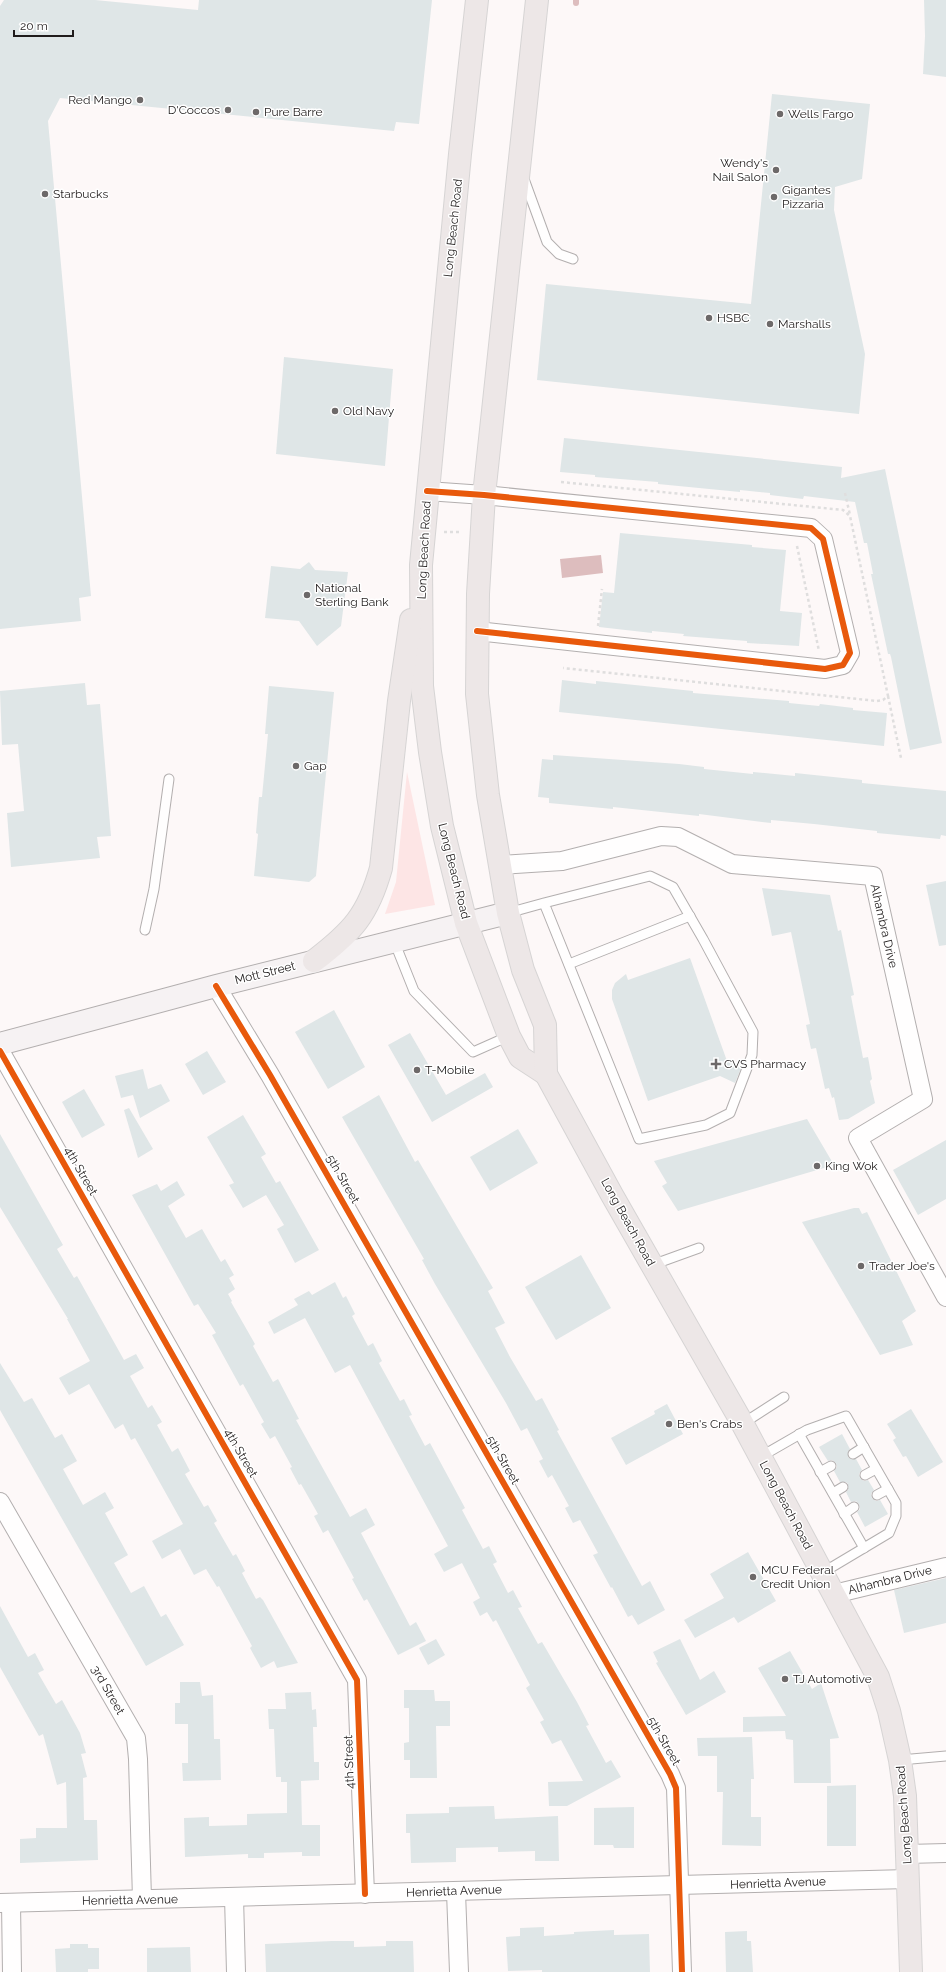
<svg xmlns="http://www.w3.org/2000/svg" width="946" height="1972" viewBox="0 0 946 1972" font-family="Raleway,sans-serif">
	<rect width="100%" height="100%" fill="#fdf8f8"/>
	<path fill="#fde5e5" d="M407,772L435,905L385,914L396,882Z"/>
	<path fill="#ddbdbe" d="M601,555L603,573L562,578L560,559Z"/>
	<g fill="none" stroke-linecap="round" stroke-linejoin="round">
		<path stroke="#ddbdbe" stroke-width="6" d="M576,3V0"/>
	</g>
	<g fill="#dfe6e7">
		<path d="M4,0H95L198,10L199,0H432L419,124L396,122L394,131L60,98L48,121L91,596L79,598L81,621L0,629V6Z"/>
		<path d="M924,0H946V77L923,74L925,36Z"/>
		<path d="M772,94L870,104L862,179L835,187L834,210L865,354L859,414L537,380L546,284L751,304Z"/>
		<path d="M284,357L393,369L385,466L276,454Z"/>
		<path d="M564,438L842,467L841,478L885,469L942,743L910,750L891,657L890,654H888L871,574H873L867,543H864L855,502L804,496L803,499L770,495V493L740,490V492L658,484V482L595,477V475L560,472Z"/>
		<path d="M620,533L752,545V547L786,550L780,611L802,613L799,646L747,643V641L683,636L684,634L652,631V633L599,627L603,592L614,593Z"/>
		<path d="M309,562L315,570L348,572L341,626L317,646L299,621L265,618L271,566L300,569Z"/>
		<path d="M562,680L596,684V681L693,691V693L789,701V703L819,706L820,704L853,708V710L887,713L884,746L559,712Z"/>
		<path d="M85,683L87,705L100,704L111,836L97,837L100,858L11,867L7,813L24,811L18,744L2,745L0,691Z"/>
		<path d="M269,686L334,692L316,876L309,882L254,876L258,834L256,833L259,797H262L268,734H265Z"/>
		<path d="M553,755L679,764L704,767V769L753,774V772L795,776V773L862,780V783L946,791V836L941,835L940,839L877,833V831L814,824L771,820V823L699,814V816L613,807V809L549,803V798L538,797L542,759L553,760Z"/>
		<path d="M946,881V945L939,946L926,885Z"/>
		<path d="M762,888L830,895L838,931L841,930L854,995L851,996L863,1058L868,1057L872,1079L870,1081L875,1103L848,1119L839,1120L834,1097L832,1098L829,1088L825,1089L816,1048L811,1049L806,1025L810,1024L791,932L772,936Z"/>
		<path d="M690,958L727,1061L741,1068L735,1083L720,1076L648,1101L612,999V990L615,983L626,974L628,980Z"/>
		<path d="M334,1010L365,1067L328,1089L295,1032Z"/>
		<path d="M410,1033L446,1095L485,1073L493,1087L432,1122L388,1045Z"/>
		<path d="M207,1051L226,1082L203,1095L185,1064Z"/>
		<path d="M143,1069L148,1089L161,1084L170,1101L140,1118L133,1095L121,1098L115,1076Z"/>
		<path d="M84,1089L105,1125L82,1138L62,1102Z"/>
		<path d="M379,1095L415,1162L418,1160L493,1288L488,1291L505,1323L495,1328L510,1357L536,1401L542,1398L559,1430L557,1431L642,1586L650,1581L665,1610L638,1625L632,1615L628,1617L612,1587L611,1588L593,1555L598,1553L580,1520L573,1523L565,1508L569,1506L552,1475L548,1478L539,1461L543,1459L527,1428L521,1431L506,1403L435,1284L422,1260L424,1259L342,1117Z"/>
		<path d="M129,1108L153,1149L138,1158L124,1110Z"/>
		<path d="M243,1115L266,1154L261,1157L276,1183L280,1181L319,1250L295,1263L277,1229L284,1225L266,1195L243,1208L229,1185L234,1183L207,1137Z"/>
		<path d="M807,1119L834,1165L678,1211L662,1186L667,1183L654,1161Z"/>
		<path d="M518,1129L538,1163L490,1191L470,1157Z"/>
		<path d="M0,1134L63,1245L57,1249L74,1278L77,1276L124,1360L136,1354L144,1368L130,1376L148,1408L152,1405L162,1422L157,1425L172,1452L178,1448L190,1471L185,1474L204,1507L208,1505L217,1521L214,1523L233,1556L236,1554L245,1571L242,1573L256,1599L260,1597L263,1600L298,1663L277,1668L274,1661L261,1668L250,1648L252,1646L219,1586L217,1587L206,1569L194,1575L180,1549L162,1559L152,1541L183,1524L135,1438L131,1440L123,1424L115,1429L89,1384L69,1395L59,1378L90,1361L67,1319H68L0,1207Z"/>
		<path d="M946,1140V1199L918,1215L893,1170Z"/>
		<path d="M177,1181L185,1195L168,1206L186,1238L202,1229L221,1262L225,1259L234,1275L229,1278L235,1289L228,1294L232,1301L231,1302L255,1344L253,1346L273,1382L278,1379L299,1419L296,1420L350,1517L366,1508L375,1525L361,1533L410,1626L416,1622L426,1641L398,1655L367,1599L364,1601L352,1579L354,1578L328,1530L323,1533L314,1516L318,1514L301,1484L299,1485L290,1468L292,1467L275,1436L270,1439L261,1424L264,1422L243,1384L240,1386L212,1335L216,1333L198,1304L194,1306L132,1195L157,1184L161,1191Z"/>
		<path d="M854,1208H859L862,1214L867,1212L916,1311L902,1321L913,1345L880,1355L802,1222Z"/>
		<path d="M581,1255L611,1308L556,1340L525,1287Z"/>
		<path d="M335,1282L343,1298L346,1296L355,1314L352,1316L368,1346L373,1343L382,1361L379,1363L400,1401L404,1399L412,1415L409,1416L425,1446L430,1443L465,1508L462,1510L483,1549L489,1546L497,1562L493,1564L508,1593L513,1590L522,1607L518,1608L538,1644L542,1642L577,1702L589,1725L586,1726L606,1763L611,1760L621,1777L567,1806H549L548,1782L583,1781L561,1740L552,1744L540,1722L544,1720L526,1688L530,1685L496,1620L493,1622L487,1612L480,1616L473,1602L480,1598L462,1563L444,1572L434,1554L448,1546L350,1365L335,1373L305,1318L274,1334L268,1322L298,1305L294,1299L309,1291L312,1295Z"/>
		<path d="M0,1363L24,1402L32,1398L55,1438L62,1434L77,1461L63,1469L83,1505L105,1492L114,1508L105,1513L128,1555L114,1563L131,1593L144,1586L161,1617L166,1614L184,1645L146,1666L0,1410Z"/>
		<path d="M667,1404L683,1434L626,1465L611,1438L655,1414L654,1411Z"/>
		<path d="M911,1409L943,1462L918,1477L906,1456L903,1457L893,1440L896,1438L887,1424Z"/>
		<path d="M842,1434L850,1449L848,1452V1457L851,1459H856L862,1470L859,1474L860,1478L864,1481L868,1480L874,1490L871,1494L872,1498L876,1501L880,1500L888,1514L865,1527L857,1512L860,1509L859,1504L856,1501L851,1502L846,1492L848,1490V1484L846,1482H840L834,1471L837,1467L836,1463L832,1460L828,1461L819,1447Z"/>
		<path d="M748,1552L776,1601L738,1623L734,1617L695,1638L684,1620L724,1598L710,1574Z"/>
		<path d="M946,1578V1623L904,1633L894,1590Z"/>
		<path d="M0,1606L28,1657L35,1653L44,1670L38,1673L56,1704L62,1700L80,1733L86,1753L81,1754L87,1777L83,1778L84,1820H97L98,1860L20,1863V1839L36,1838V1828H67L66,1782L57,1785L43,1734L39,1736L0,1667Z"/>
		<path d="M436,1639L445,1655L428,1665L419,1648Z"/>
		<path d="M680,1639L700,1680L714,1671L726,1692L686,1715L656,1663L658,1662L653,1652Z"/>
		<path d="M790,1651L812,1689L821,1683L839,1738L830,1739L831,1783H794L793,1740L786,1739L785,1731L743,1732V1717L786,1716L758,1668Z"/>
		<path d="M180,1682H200L202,1696L213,1695L214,1739H220L221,1780L183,1781L182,1763H188V1724H175V1703H180Z"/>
		<path d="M404,1690H434L435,1701H450V1726H436L437,1778H410V1760H404V1743L409,1742V1708H404Z"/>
		<path d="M311,1692L312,1710L316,1709L317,1727H313L314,1762H319V1780L301,1781L302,1825H320V1856H302V1852L264,1853V1858H248V1854L185,1857L184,1818L209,1817V1826L247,1825V1814L287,1813V1782H281V1777H276L274,1729H269L268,1709H286L285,1693Z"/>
		<path d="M752,1737L754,1779H751V1817H761V1846L722,1845L723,1792H717V1756H698L697,1738Z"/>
		<path d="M856,1785V1846H827V1786Z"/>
		<path d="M494,1806L495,1819L558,1816L559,1861H535V1851L498,1852V1847L456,1848V1862L411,1863L410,1833H406V1814L449,1813V1807Z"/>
		<path d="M634,1807V1848H614L613,1845H594V1808Z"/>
		<path d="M544,1927V1936L574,1934V1932L614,1930V1935L649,1934L650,1972H542V1970L508,1971L506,1937L520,1936V1928Z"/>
		<path d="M747,1931V1941H751L753,1972H726L725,1932Z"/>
		<path d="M332,1941H354V1947L386,1946V1941H413L414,1972H266L265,1944Z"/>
		<path d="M70,1944H88V1948H99V1969H88V1972H56L55,1949L70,1948Z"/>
		<path d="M190,1947L191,1972H147V1948Z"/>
	</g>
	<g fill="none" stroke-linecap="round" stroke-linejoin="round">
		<defs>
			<g id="lane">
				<path d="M524,179L547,242L559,254L573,259"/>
				<path d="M508,913L544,903L650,876L673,887L703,939L753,1032L752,1055L730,1113L706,1125L639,1139L544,903"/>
				<path d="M145,930L154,889L169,779"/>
				<path d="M394,941L414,991L473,1052L509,1036"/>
				<path d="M569,964L690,916"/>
				<path d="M652,1265L699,1248"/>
				<path d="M742,1424L784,1397"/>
				<path d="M799,1434L864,1548"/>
				<path d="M853,1454L864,1447"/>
				<path d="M760,1457L807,1430L846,1416L896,1503V1516L889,1533L822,1573"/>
				<path d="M820,1472L831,1466"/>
				<path d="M865,1475L876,1469"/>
				<path d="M833,1493L843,1487"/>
				<path d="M877,1495L888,1489"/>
				<path d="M844,1514L854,1507"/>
				<path d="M900,1760L946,1756"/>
			</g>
			<g id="street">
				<path d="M427,491L484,495L811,528L823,539L850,653L843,665L825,669L477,631"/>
				<path d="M499,865L562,861L661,836L678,837L732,864L873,876L923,1099L858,1138L946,1297"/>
				<path d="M216,986L270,1075L670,1774L676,1788L682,1972"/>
				<path d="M0,1051L357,1680L365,1894"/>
				<path d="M0,1502L136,1738L138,1759L142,1899"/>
				<path d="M834,1594L946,1567"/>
				<path d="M907,1854L946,1853"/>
				<path d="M456,1892L459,1972"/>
				<path d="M234,1897L236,1972"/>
				<path d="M0,1903L908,1879"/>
				<path d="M11,1903L12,1972"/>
			</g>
			<path id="secondary" d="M0,1044L216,986L508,913"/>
			<g id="primary">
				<path d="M477,0L460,154L421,565L422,686L430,752L442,826L466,923L509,1036L520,1057L546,1074"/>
				<path d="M537,0L484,495L478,594L477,694L488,795L508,913L523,970L545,1025L546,1074L612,1195L740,1419L878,1677L889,1711L900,1760L905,1796L911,1972"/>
				<path d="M314,961C352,932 368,915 381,868L399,701L411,620"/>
			</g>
		</defs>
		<use href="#lane" stroke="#b3afaf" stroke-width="11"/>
		<use href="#street" stroke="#b3afaf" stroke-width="20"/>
		<use href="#secondary" stroke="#b3afaf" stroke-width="24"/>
		<use href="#primary" stroke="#d6d4d4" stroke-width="24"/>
		<g stroke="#dfdede" stroke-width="2.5" stroke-dasharray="3 3" stroke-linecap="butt">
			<path d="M561,482L843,510L850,516L888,696L883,700L877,701L563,668"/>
			<path d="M845,493L850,515"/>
			<path d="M444,532H459"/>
			<path d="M797,546L819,651"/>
			<path d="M598,626L602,589"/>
			<path d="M888,696L901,758"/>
		</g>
		<use href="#lane" stroke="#fffefe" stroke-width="9"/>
		<use href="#street" stroke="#fffefe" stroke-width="18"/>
		<use href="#secondary" stroke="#f6f2f3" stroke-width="22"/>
		<use href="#primary" stroke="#ede7e7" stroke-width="22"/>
		<defs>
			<g id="cycleway">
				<path d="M427,491L484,495L811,528L823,539L850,653L843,665L825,669L477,631"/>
				<path d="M216,986L270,1075L670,1774L676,1788L682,1972"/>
				<path d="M0,1051L357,1680L365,1894"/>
			</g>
		</defs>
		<use href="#cycleway" stroke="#fff" stroke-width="8"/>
		<use href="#cycleway" stroke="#e8590c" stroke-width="6"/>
	</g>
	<g fill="#6d6969" stroke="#fff" stroke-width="1.5">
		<circle cx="140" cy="100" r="4"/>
		<circle cx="228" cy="110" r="4"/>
		<circle cx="256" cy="112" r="4"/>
		<circle cx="780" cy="114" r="4"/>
		<circle cx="776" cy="170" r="4"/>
		<circle cx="45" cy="194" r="4"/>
		<circle cx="774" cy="197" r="4"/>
		<circle cx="709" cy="318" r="4"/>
		<circle cx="770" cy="324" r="4"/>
		<circle cx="335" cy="411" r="4"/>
		<circle cx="307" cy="595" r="4"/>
		<circle cx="296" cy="766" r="4"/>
		<path d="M714 1058h4v4h4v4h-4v4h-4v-4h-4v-4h4z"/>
		<circle cx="417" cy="1070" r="4"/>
		<circle cx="817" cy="1166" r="4"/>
		<circle cx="861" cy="1266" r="4"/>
		<circle cx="669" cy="1424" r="4"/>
		<circle cx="753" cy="1577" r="4"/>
		<circle cx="785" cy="1679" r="4"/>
	</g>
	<g text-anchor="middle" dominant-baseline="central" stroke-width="3" stroke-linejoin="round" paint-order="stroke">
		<g font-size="12" fill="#201c1c" stroke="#fff" text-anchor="start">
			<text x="132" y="100" text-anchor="end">Red Mango</text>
			<text x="220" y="110" text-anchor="end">D'Coccos</text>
			<text x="264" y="112">Pure Barre</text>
			<text x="788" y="114">Wells Fargo</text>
			<text x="768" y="163" text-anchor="end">Wendy's<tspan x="768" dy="14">Nail Salon</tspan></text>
			<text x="782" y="190">Gigantes<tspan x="782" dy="14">Pizzaria</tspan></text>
			<text x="53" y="194">Starbucks</text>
			<text x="717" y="318">HSBC</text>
			<text x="778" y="324">Marshalls</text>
			<text x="343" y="411">Old Navy</text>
			<text x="315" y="588">National<tspan x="315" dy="14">Sterling Bank</tspan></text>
			<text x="304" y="766">Gap</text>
			<text x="724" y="1064">CVS Pharmacy</text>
			<text x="425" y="1070">T-Mobile</text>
			<text x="825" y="1166">King Wok</text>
			<text x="869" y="1266">Trader Joe's</text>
			<text x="677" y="1424">Ben's Crabs</text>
			<text x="761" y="1570">MCU Federal<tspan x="761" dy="14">Credit Union</tspan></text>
			<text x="793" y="1679">TJ Automotive</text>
		</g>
		<g font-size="12" fill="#201c1c" stroke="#fff">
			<text transform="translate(453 228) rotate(-84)">Long Beach Road</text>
			<text transform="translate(424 550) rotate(-87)">Long Beach Road</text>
			<text transform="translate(454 871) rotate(76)">Long Beach Road</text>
			<text transform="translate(884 926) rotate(77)">Alhambra Drive</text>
			<text transform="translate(265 973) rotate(-14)">Mott Street</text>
			<text transform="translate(81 1171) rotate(60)">4th Street</text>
			<text transform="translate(343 1179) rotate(60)">5th Street</text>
			<text transform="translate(628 1222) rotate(61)">Long Beach Road</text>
			<text transform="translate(241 1453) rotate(60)">4th Street</text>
			<text transform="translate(503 1460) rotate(60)">5th Street</text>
			<text transform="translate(786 1505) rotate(62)">Long Beach Road</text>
			<text transform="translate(890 1580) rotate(-14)">Alhambra Drive</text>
			<text transform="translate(108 1690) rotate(60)">3rd Street</text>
			<text transform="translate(664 1741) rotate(60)">5th Street</text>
			<text transform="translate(349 1762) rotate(-92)">4th Street</text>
			<text transform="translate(904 1815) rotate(-94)">Long Beach Road</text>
			<text transform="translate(778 1883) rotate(-2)">Henrietta Avenue</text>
			<text transform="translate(454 1891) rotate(-2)">Henrietta Avenue</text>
			<text transform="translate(130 1900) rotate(-1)">Henrietta Avenue</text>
		</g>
	</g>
	<path d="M14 30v6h59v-6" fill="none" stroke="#201c1c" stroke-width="2"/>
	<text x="20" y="30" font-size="12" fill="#201c1c" stroke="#ffffff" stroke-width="3" paint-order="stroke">20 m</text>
</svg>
